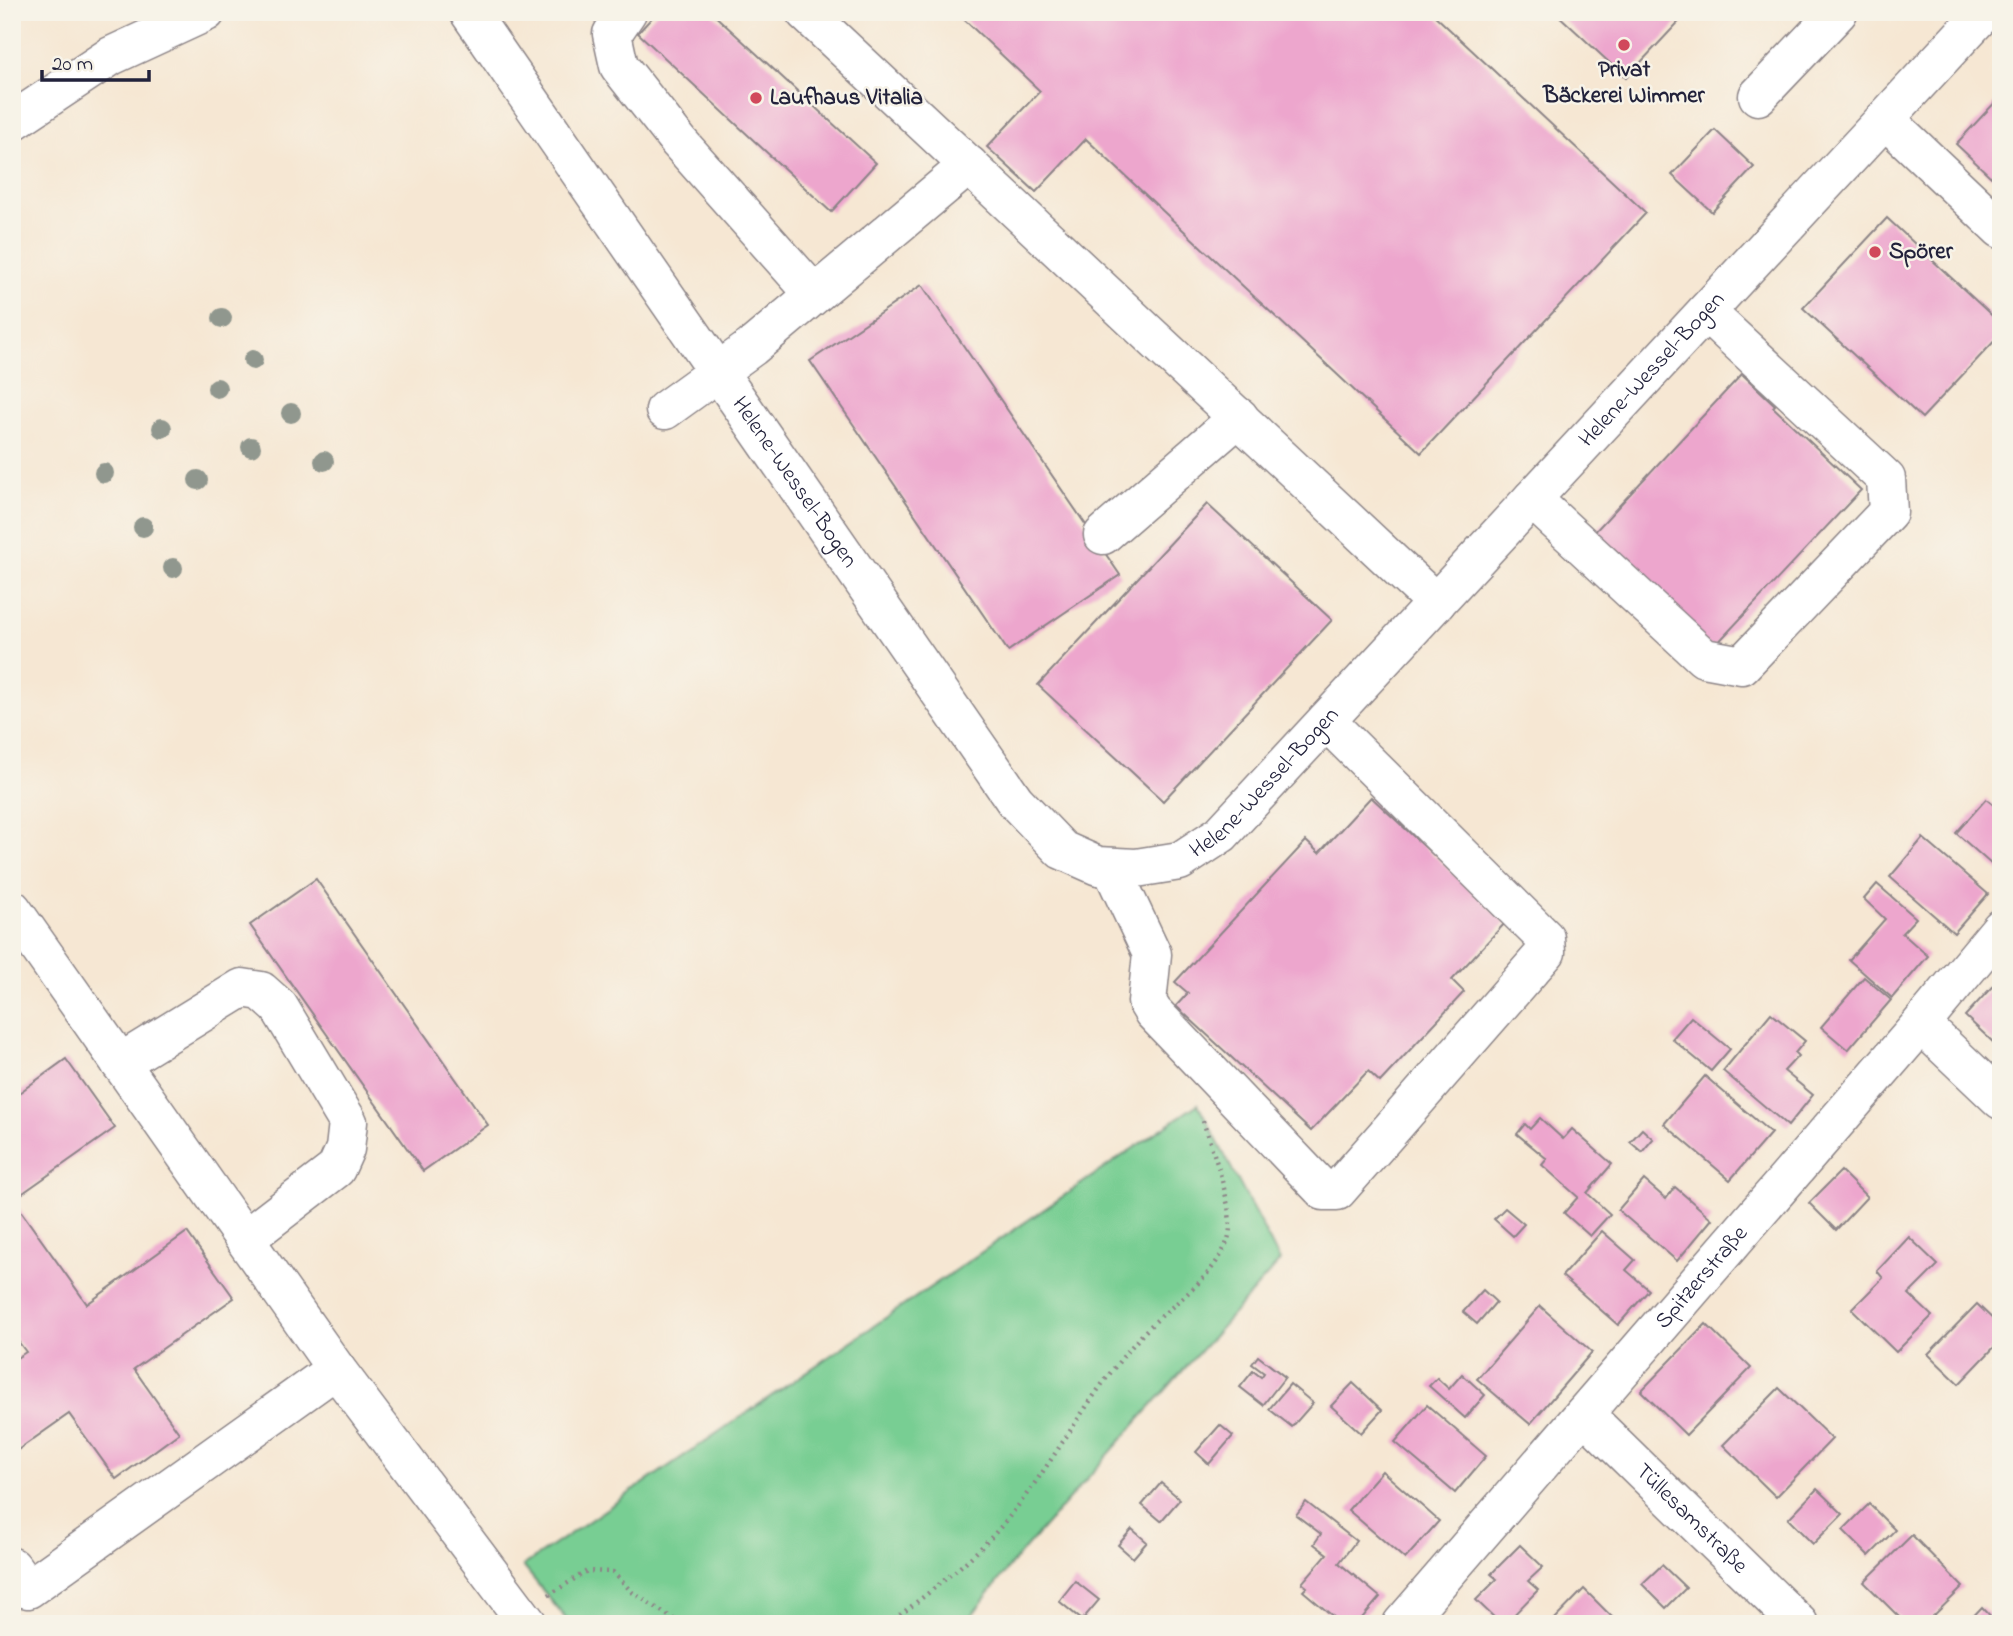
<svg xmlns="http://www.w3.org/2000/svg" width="2013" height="1636" viewBox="0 0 2013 1636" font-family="'Indie Flower',sans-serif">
	<rect width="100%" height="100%" fill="#f7f3e8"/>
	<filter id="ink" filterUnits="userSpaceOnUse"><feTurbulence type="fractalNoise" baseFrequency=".0143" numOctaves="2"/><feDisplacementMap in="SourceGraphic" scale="14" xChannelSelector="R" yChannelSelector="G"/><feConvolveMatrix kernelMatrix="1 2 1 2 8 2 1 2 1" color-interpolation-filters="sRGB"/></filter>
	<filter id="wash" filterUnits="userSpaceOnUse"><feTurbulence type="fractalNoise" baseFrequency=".00686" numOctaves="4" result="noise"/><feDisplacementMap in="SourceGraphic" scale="28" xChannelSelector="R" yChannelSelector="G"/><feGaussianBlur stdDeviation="1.57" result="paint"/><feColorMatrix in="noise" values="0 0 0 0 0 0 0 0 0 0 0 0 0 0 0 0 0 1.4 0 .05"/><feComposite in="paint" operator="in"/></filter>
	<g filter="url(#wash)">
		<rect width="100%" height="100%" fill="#f6e7d3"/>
		<path fill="#78ce93" stroke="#4d7867" stroke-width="2" d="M1198,1104L1280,1261L1014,1561L965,1624H570L523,1566Z"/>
		<g id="blocks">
			<g fill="#eda6cd">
				<path d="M657,12H711L876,163L831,212L638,33Z"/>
				<path d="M956,12H1431L1646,213L1421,453L1086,139L1036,192L987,147L1040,91Z"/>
				<path d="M1555,12H1688L1626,78Z"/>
				<path d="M2001,96V181L1993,174L1991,177L1956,144Z"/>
				<path d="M1715,130L1754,167L1712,212L1672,175Z"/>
				<path d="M1887,218L2001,324V334L1922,418L1803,308Z"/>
				<path d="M922,285L1120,575L1008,651L810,361Z"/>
				<path d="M1742,374L1775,405L1773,407L1861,490L1712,649L1589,538Z"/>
				<path d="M1207,504L1332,620L1163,801L1038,685Z"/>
				<path d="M1371,797L1506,922L1452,980L1464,992L1380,1082L1368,1071L1311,1131L1176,1006L1188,993L1175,982L1306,841L1319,853Z"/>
				<path d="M1986,799L2001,811V873L1956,833Z"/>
				<path d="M1923,838L1988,894L1954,933L1890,877Z"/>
				<path d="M316,879L488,1125L423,1171L250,925Z"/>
				<path d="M1877,884L1916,918L1902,933L1928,956L1892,998L1849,960L1885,919L1864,899Z"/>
				<path d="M1864,977L1891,1000L1848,1050L1821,1027Z"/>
				<path d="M2001,977V1036L1994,1043L1965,1016Z"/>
				<path d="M1771,1013L1805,1041L1795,1053L1798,1056L1784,1071L1813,1095L1788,1126L1723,1071Z"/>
				<path d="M1691,1017L1730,1049L1711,1071L1672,1039Z"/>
				<path d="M66,1059L115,1128L13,1200L87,1304L187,1232L234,1298L134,1369L179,1433L116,1479L69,1414L12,1454V1361L26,1352L12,1333V1098Z"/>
				<path d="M1705,1076L1771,1133L1730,1180L1664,1124Z"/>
				<path d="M1540,1118L1563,1139L1572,1129L1612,1164L1587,1193L1610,1214L1590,1236L1564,1213L1578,1197L1542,1165L1547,1159L1517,1134L1525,1124L1530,1129Z"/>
				<path d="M1642,1129L1653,1139L1642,1152L1630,1142Z"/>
				<path d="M1841,1171L1867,1197L1836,1230L1809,1203Z"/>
				<path d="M1644,1180L1666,1199L1675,1187L1712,1219L1677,1261L1618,1210Z"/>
				<path d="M1505,1208L1524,1224L1513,1236L1494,1219Z"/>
				<path d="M1602,1231L1635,1260L1626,1270L1649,1290L1618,1325L1562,1276Z"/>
				<path d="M1909,1237L1938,1265L1909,1294L1932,1316L1896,1352L1852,1309L1883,1278L1877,1271Z"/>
				<path d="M1483,1290L1496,1302L1477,1324L1463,1312Z"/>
				<path d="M1977,1304L2001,1327V1340L1959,1384L1928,1354Z"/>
				<path d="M1540,1306L1592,1352L1530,1424L1477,1379Z"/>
				<path d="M1706,1324L1751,1368L1686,1435L1641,1391Z"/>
				<path d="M1258,1356L1285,1377L1263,1405L1240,1387L1253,1371L1261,1377L1264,1373L1252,1364Z"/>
				<path d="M1462,1374L1485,1395L1465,1418L1429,1386L1437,1378L1449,1389Z"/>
				<path d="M1353,1383L1382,1410L1361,1433L1331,1406Z"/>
				<path d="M1290,1384L1313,1403L1292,1427L1269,1409Z"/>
				<path d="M1779,1388L1832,1439L1776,1497L1723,1445Z"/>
				<path d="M1427,1405L1486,1456L1455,1493L1395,1442Z"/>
				<path d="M1220,1425L1233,1436L1209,1464L1196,1452Z"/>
				<path d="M1382,1471L1439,1521L1405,1559L1348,1510Z"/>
				<path d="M1161,1483L1180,1499L1161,1521L1142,1505Z"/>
				<path d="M1817,1489L1843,1514L1813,1544L1788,1519Z"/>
				<path d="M1306,1502L1356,1541L1339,1563L1380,1597L1357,1624L1349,1622L1342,1624L1303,1591L1307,1587L1302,1583L1327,1554L1314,1544L1321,1534L1296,1515Z"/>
				<path d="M1869,1504L1895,1530L1869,1556L1843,1530Z"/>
				<path d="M1132,1529L1147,1542L1133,1558L1118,1545Z"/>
				<path d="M1912,1535L1963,1587L1925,1624H1906L1864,1582Z"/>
				<path d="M1520,1545L1543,1567L1528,1581L1538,1590L1505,1624H1501L1476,1600L1497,1579L1491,1574Z"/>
				<path d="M1662,1565L1686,1588L1666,1608L1642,1584Z"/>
				<path d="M1075,1581L1099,1600L1082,1620L1059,1601Z"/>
				<path d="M1584,1589L1619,1624H1550Z"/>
				<path d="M1982,1607L1998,1624H1966Z"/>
			</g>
		</g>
	</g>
	<g filter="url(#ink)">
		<use href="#blocks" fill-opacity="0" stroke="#8c8487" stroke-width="2"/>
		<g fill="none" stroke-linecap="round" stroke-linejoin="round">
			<defs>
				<g id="minor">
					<path id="s1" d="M469,12L1015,801L1062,850L1098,866L1136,868L1180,861L1221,834L1984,12"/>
					<path d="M627,12L612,34L619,66L679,142L814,294"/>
					<path d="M805,12L1436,603"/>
					<path d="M1758,96L1838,12"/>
					<path d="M1885,119L2001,229"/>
					<path d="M12,122L111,56L206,12"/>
					<path d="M665,410L752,347L969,165"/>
					<path d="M1532,499L1704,658L1742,665L1888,512L1886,479L1706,312"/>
					<path d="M1103,535L1239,417"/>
					<path d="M1111,867L1152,954L1147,1002L1153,1012L1324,1191H1337L1546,952L1545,938L1326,721"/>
					<path d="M12,909L336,1369L528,1624"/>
					<path d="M1921,1024L2001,1100"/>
					<path d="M120,1063L242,988L261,991L279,1007L348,1122L345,1149L336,1169L245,1239"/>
					<path id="s2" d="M1584,1414L1799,1624"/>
					<path d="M12,1567L28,1589L336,1369"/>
					<path id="s3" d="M1402,1624L1921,1024L2001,928"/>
				</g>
			</defs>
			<use href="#minor" stroke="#8c8487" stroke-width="41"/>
			<g stroke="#8c8487" stroke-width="4.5" stroke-dasharray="2 5" stroke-linecap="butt">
				<path d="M549,1595L587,1571L613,1572L632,1592L681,1624"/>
				<path d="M889,1624C926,1594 967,1565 998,1530C1051,1470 1086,1396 1140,1337C1168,1305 1214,1281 1228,1239C1237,1214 1211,1147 1203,1121"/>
			</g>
			<use href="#minor" stroke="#fff" stroke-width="38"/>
		</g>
		<g fill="#90978e">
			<circle cx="222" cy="318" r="10"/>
			<circle cx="253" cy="360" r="10"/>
			<circle cx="217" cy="388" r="10"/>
			<circle cx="291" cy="413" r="10"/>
			<circle cx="162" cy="428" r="10"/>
			<circle cx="251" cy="447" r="10"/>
			<circle cx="324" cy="461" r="10"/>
			<circle cx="104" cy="473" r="10"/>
			<circle cx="198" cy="480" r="10"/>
			<circle cx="143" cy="527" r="10"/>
			<circle cx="173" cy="568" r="10"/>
		</g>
	</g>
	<g fill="#d1495b" stroke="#f7f3e8" stroke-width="2.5">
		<circle cx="1624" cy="45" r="7"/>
		<circle cx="756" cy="98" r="7"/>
		<circle cx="1875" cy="252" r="7"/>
	</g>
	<g text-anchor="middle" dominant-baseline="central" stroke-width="5" stroke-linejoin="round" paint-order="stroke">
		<g font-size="23" font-weight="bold" fill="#22223b" stroke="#f7f3e8" text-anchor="start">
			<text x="1624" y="70" text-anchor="middle">Privat<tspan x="1624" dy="26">Bäckerei Wimmer</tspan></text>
			<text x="770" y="98">Laufhaus Vitalia</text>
			<text x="1889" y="252">Spörer</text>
		</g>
		<g font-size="23" fill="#22223b" stroke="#f7f3e8">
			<text stroke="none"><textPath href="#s1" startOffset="1832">Helene-Wessel-Bogen</textPath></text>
			<text stroke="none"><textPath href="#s1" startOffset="572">Helene-Wessel-Bogen</textPath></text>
			<text stroke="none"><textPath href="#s1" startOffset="1265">Helene-Wessel-Bogen</textPath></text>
			<text stroke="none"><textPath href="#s3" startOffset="458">Spitzerstraße</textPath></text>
			<text stroke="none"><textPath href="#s2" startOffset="150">Tüllesamstraße</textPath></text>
		</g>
	</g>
	<rect width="2013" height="1636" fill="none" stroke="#f7f3e8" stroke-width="42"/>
	<path d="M42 70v10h107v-10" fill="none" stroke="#22223b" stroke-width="3.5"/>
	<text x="52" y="70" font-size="21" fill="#22223b" stroke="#f7f3e8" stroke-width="5" paint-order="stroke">20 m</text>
</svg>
